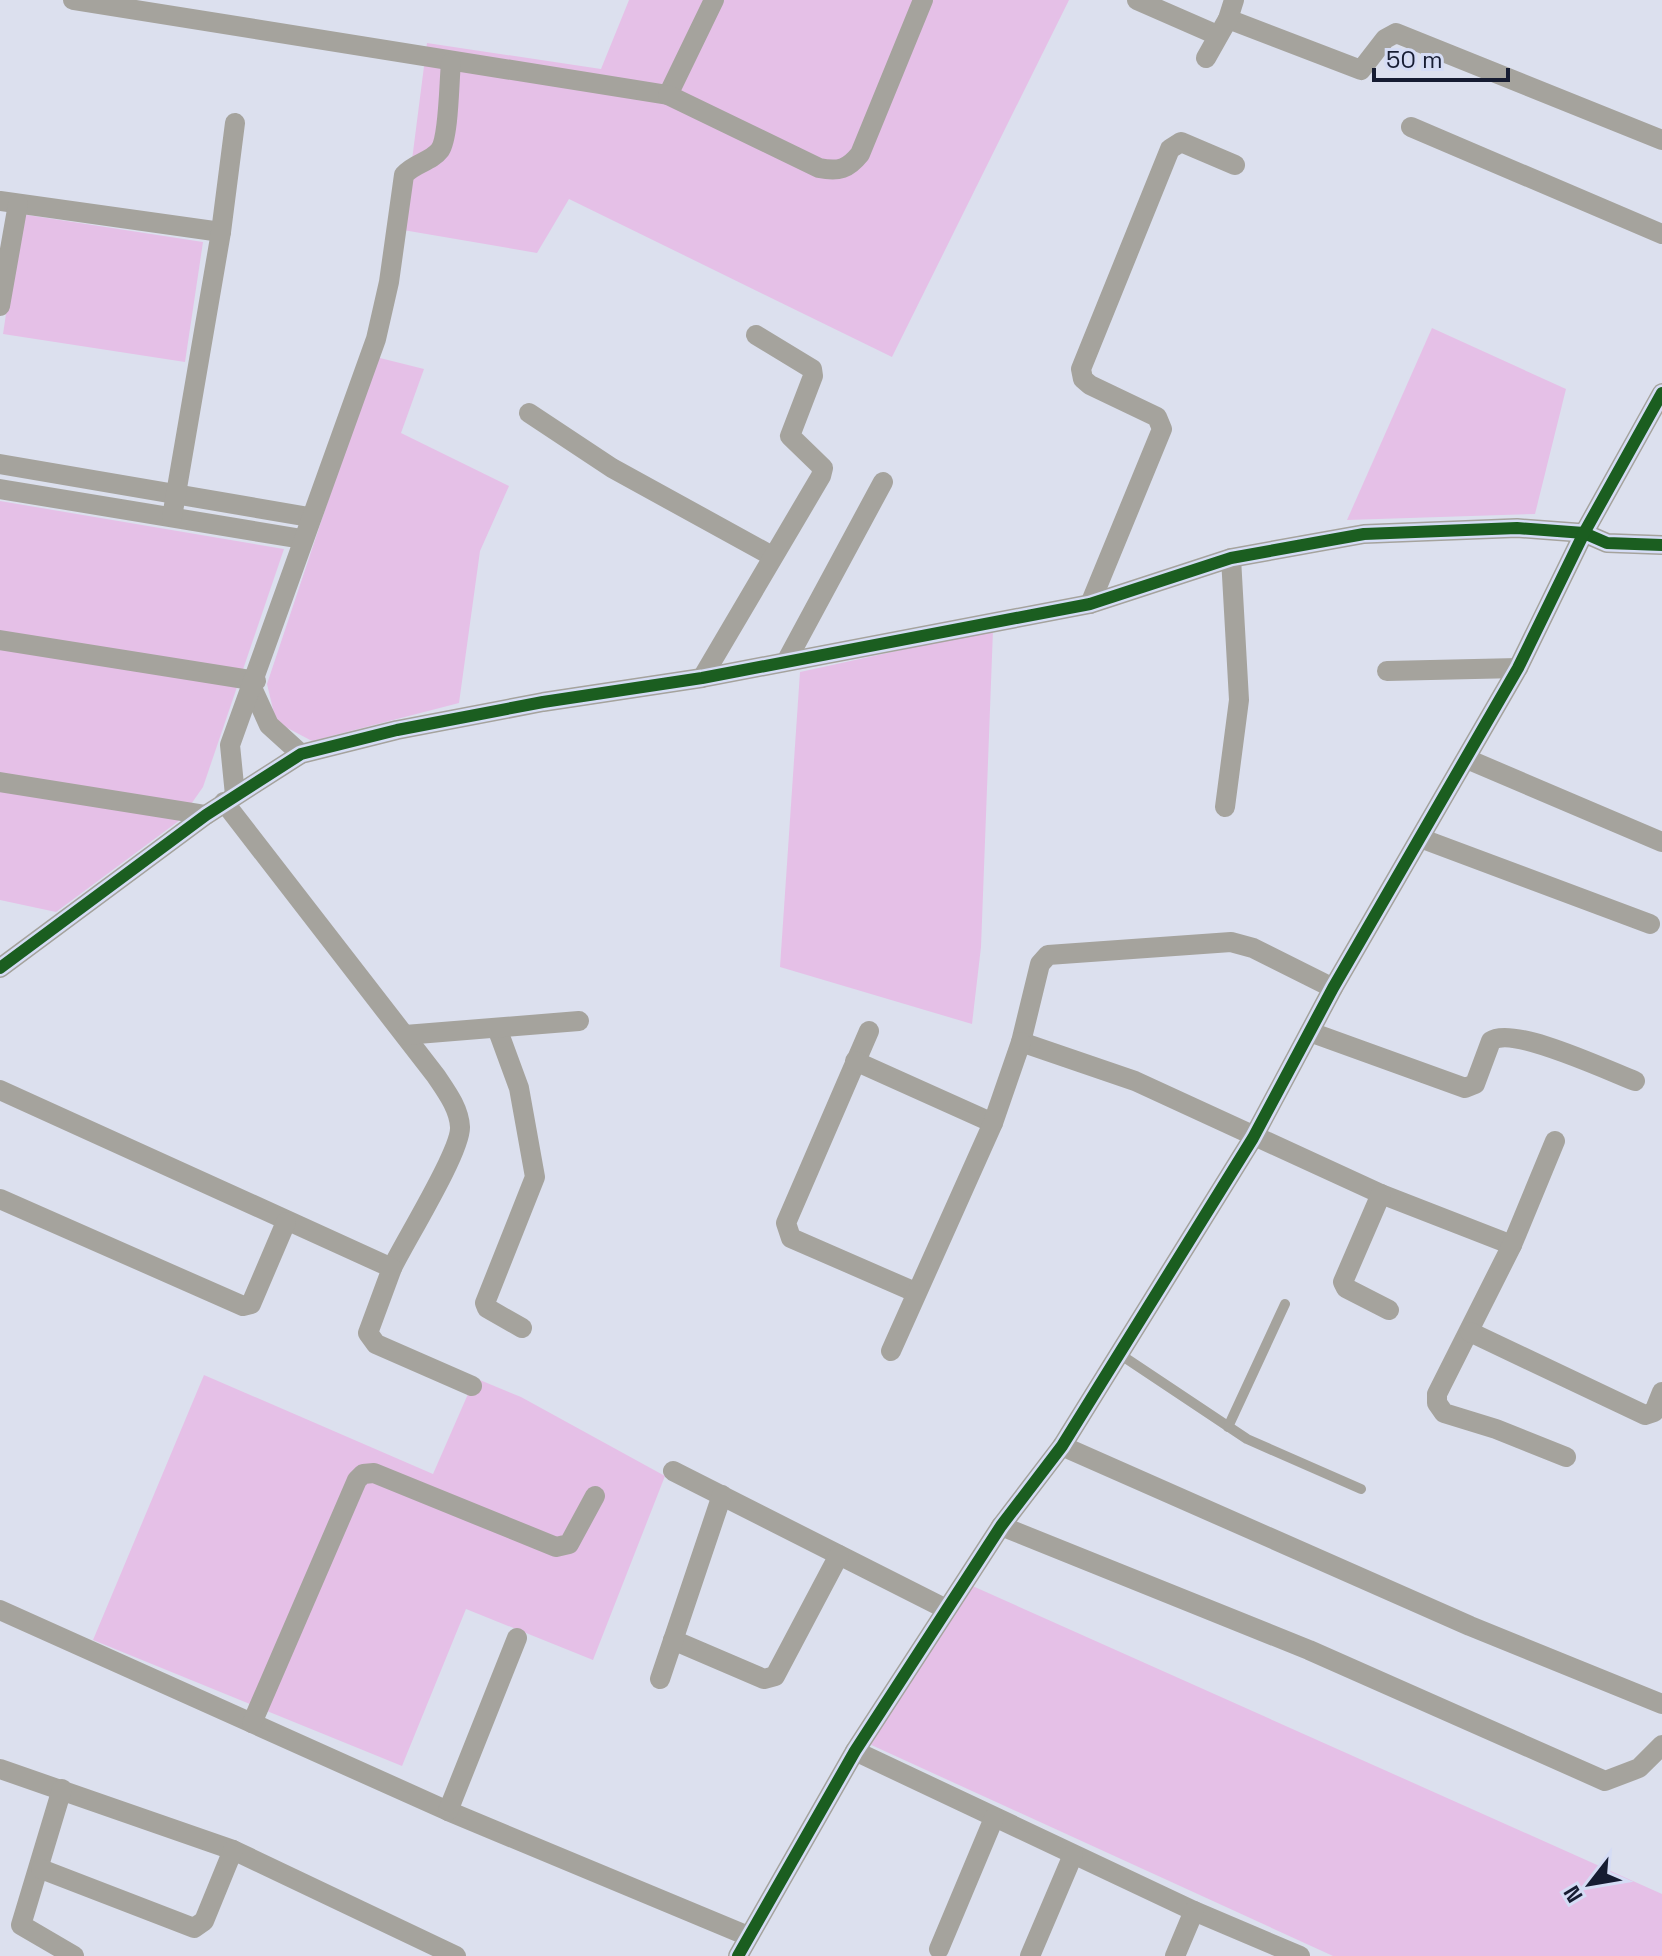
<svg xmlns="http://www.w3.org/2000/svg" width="1662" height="1956" viewBox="0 0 1662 1956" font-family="'Space Grotesk',sans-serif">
	<rect width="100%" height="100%" fill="#dce0ee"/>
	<g fill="#e5c0e7">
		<path d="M629,0H1069L892,357L569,199L537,253L403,230L427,43L601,69Z"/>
		<path d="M21,214L203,242L185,362L3,334Z"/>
		<path d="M1432,328L1566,389L1535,514L1347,520Z"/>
		<path d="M376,357L424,369L401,433L509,486L480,551L459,703L312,741L276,722L267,684Z"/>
		<path d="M0,501L284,549L203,787L180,820L56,912L0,900Z"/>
		<path d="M993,630L981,947L972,1024L780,967L800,672Z"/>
		<path d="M204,1375L433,1474L475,1378L521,1397L665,1476L593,1660L466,1609L402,1766L93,1640Z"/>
		<path d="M968,1584L1662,1894V1956H1333L867,1743Z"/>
	</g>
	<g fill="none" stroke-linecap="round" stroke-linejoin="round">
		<g stroke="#a5a39d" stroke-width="10">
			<path d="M1121,1355L1247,1439L1361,1489"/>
			<path d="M1228,1427L1285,1304"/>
		</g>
		<g stroke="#a5a39d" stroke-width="20">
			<path d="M73,0L668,95L714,0"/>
			<path d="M1137,0L1217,35"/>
			<path d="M1228,19L1361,70L1385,39L1396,33L1662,140"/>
			<path d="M1206,58L1228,19L1234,0"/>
			<path d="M668,95L819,168C839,172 848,169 860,154L923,0"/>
			<path d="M1411,127L1662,234"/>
			<path d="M0,201L221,232"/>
			<path d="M0,306L18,204"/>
			<path d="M529,413L612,468L772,556"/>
			<path d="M0,464L309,517"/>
			<path d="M0,489L302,539"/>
			<path d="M172,517L221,232L235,123"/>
			<path d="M1090,604L1162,429L1157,417L1090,385L1083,379L1081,369L1170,149L1181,142L1235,165"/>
			<path d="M0,640L256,681"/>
			<path d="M787,660L883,482"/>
			<path d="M1387,671L1518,668"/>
			<path d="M702,678L821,476L823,468L790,436L813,376L812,369L756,335"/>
			<path d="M253,690L269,725L301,754"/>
			<path d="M1467,759L1662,842"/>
			<path d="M0,782L206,815"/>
			<path d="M235,795L230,745L376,339L389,282L404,175C414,163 431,162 440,150C449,137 449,81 451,63"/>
			<path d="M224,802L436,1076C446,1091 459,1108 460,1127C461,1151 405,1241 392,1268"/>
			<path d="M1225,807L1239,700L1231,558"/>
			<path d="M1420,838L1650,924"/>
			<path d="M0,968L206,815L301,754L397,730L543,702L702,678L1090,604L1231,558L1364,534L1517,528L1584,533L1607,543L1662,545"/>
			<path d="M1333,988L1253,948L1231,942L1048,955L1040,964L1021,1042L1135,1081L1381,1194L1512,1245"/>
			<path d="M497,1028L519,1088L535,1177L485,1303L487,1308L522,1328"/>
			<path d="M869,1031L786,1223L791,1238L915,1292"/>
			<path d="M1310,1032L1465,1088L1475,1084L1491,1041C1512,1025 1609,1071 1635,1081"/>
			<path d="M405,1035L579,1021"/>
			<path d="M855,1061L993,1123"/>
			<path d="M0,1090L392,1268L368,1333L376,1344L472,1386"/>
			<path d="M1555,1141L1512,1245L1437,1394V1403L1444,1413L1496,1429L1566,1457"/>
			<path d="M1381,1194L1343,1282L1346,1288L1389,1310"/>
			<path d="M0,1199L243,1306L251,1304L286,1222"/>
			<path d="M1470,1332L1645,1415L1654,1412L1662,1392"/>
			<path d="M891,1351L993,1123L1021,1042"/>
			<path d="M1062,1446L1470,1626L1662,1704"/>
			<path d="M673,1471L946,1609"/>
			<path d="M1001,1526L1309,1650L1605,1781L1639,1768L1662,1745"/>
			<path d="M0,1610L448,1811L748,1936"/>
			<path d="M673,1640L764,1679L775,1676L839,1555"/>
			<path d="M660,1679L722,1495"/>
			<path d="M252,1723L357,1480L363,1474L374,1473L556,1547L569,1544L595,1496"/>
			<path d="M855,1751L1194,1911L1300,1956"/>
			<path d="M0,1769L233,1850L456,1956"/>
			<path d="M62,1789L21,1925L74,1956"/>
			<path d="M448,1811L517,1638"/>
			<path d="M41,1869L194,1928L204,1921L233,1850"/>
			<path d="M939,1949L994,1818"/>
			<path d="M738,1956L855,1751L1001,1526L1062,1446L1253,1138L1333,988L1518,668L1584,533L1662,393"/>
			<path d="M1030,1956L1073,1855"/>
			<path d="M1175,1956L1194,1911"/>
		</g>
		<defs>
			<g id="cycleway">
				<path d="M0,968L206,815L301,754L397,730L543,702L702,678L1090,604L1231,558L1364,534L1517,528L1584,533L1607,543L1662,545"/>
				<path d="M738,1956L855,1751L1001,1526L1062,1446L1253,1138L1333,988L1518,668L1584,533L1662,393"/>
			</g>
		</defs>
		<use href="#cycleway" stroke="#d5dcf5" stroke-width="17"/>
		<use href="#cycleway" stroke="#1b5e20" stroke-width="12"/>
	</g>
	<g transform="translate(1590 1884) rotate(239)" stroke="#d5dcf5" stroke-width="6" paint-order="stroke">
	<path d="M0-6L14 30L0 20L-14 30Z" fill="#161c32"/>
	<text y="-12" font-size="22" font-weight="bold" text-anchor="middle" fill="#161c32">N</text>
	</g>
	<path d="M1374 68v12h134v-12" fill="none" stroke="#161c32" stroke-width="4"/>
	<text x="1386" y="68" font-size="24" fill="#161c32" stroke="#d5dcf5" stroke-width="6" paint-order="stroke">50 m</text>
</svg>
